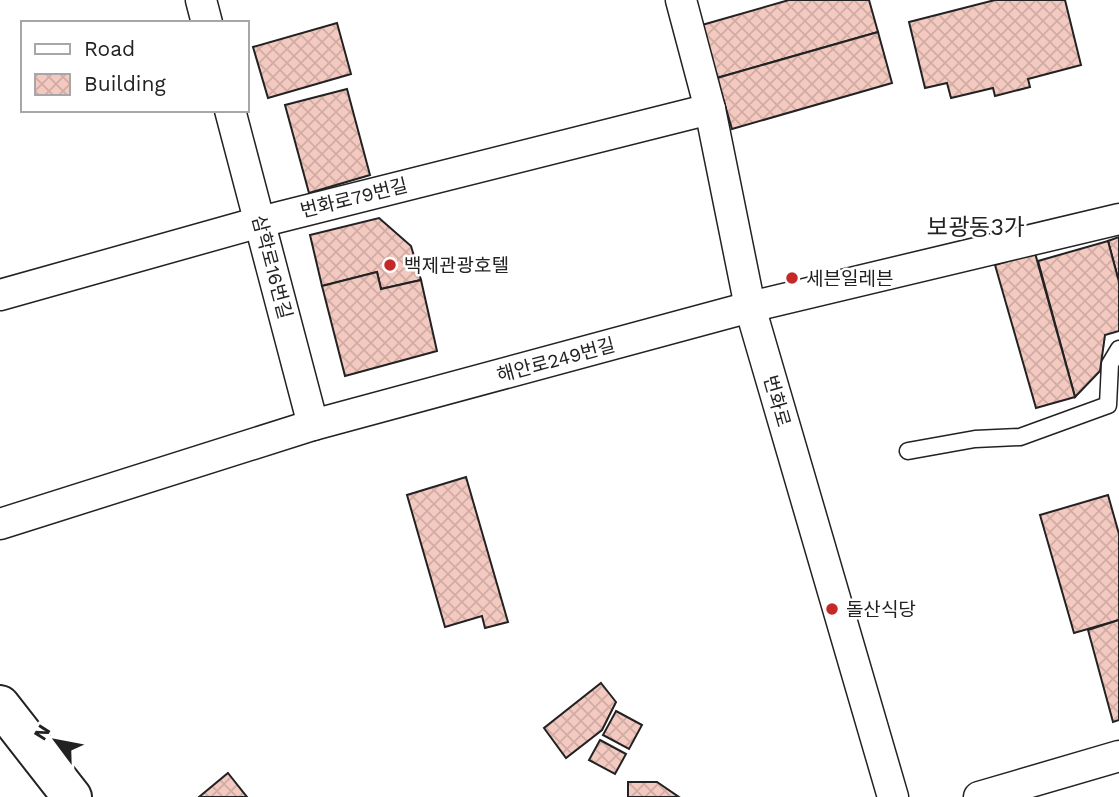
<svg xmlns="http://www.w3.org/2000/svg" width="1119" height="797" viewBox="0 0 1119 797" font-family="'Work Sans','Noto Sans KR',sans-serif">
	<defs>
		<pattern id="building-cross-hatch" width="8" height="8" patternUnits="userSpaceOnUse" patternTransform="scale(1.75)"><rect width="8" height="8" fill="#f3c9c0"/><path d="M0 0l8 8M0 8l8-8" fill="none" stroke="#d0aca5"/></pattern>
	</defs>
	<rect width="100%" height="100%" fill="#fff"/>
	<g fill="url(#building-cross-hatch)" stroke="#222" stroke-width="2">
		<path d="M789,0H869L878,32L717,78L702,25Z"/>
		<path d="M995,0H1065L1081,65L1028,79L1030,87L995,96L993,88L951,98L947,83L925,88L909,22Z"/>
		<path d="M337,23L351,74L268,98L253,47Z"/>
		<path d="M878,32L892,83L732,129L717,78Z"/>
		<path d="M347,89L370,175L309,193L285,105Z"/>
		<path d="M379,218L411,246L421,280L381,289L377,272L322,286L310,235Z"/>
		<path d="M1119,237V282L1108,241Z"/>
		<path d="M1108,241L1119,282V331L1105,335L1100,371L1075,397L1038,261Z"/>
		<path d="M1035,253L1075,397L1036,408L995,265Z"/>
		<path d="M377,272L381,289L421,280L437,351L345,376L322,286Z"/>
		<path d="M466,477L508,622L485,628L482,616L445,627L407,495Z"/>
		<path d="M1108,495L1119,534V620L1074,633L1040,515Z"/>
		<path d="M1119,620V720L1113,722L1088,630Z"/>
		<path d="M601,683L616,702L602,730L566,758L544,728Z"/>
		<path d="M616,711L642,725L629,749L603,735Z"/>
		<path d="M600,740L626,754L615,774L589,760Z"/>
		<path d="M228,773L247,797H199Z"/>
		<path d="M628,782H657L679,797H628Z"/>
	</g>
	<g fill="none" stroke-linecap="round" stroke-linejoin="round">
		<defs>
			<path id="lane" d="M908,451L975,439L1020,437L1108,405L1110,364L1119,349"/>
			<g id="street">
				<path d="M201,0L207,23"/>
				<path d="M681,0L710,109L750,307L893,797"/>
				<path d="M230,110L313,425"/>
				<path d="M0,295L260,222L710,109"/>
				<path d="M0,524L313,425L750,307L1119,219"/>
				<path d="M979,797L1119,756"/>
			</g>
			<path id="secondary" d="M0,705L72,797"/>
		</defs>
		<use href="#lane" stroke="#222" stroke-width="19"/>
		<use href="#street" stroke="#222" stroke-width="33"/>
		<use href="#secondary" stroke="#222" stroke-width="42"/>
		<use href="#lane" stroke="#fff" stroke-width="16"/>
		<use href="#street" stroke="#fff" stroke-width="30"/>
		<use href="#secondary" stroke="#fff" stroke-width="38"/>
	</g>
	<g fill="#c62828" stroke="#fff" stroke-width="2.5">
		<circle cx="390" cy="265" r="7"/>
		<circle cx="792" cy="278" r="7"/>
		<circle cx="832" cy="609" r="7"/>
	</g>
	<g text-anchor="middle" dominant-baseline="central" stroke-width="5" stroke-linejoin="round" paint-order="stroke">
		<g font-size="19" fill="#222" stroke="#fff">
			<text transform="translate(354 198) rotate(-14)">번화로79번길</text>
			<text transform="translate(272 267) rotate(75)">삼학로16번길</text>
			<text transform="translate(556 360) rotate(-15)">해안로249번길</text>
			<text transform="translate(777 401) rotate(74)">번화로</text>
		</g>
		<g font-size="19" fill="#222" stroke="#fff" text-anchor="start">
			<text x="404" y="265">백제관광호텔</text>
			<text x="806" y="278">세븐일레븐</text>
			<text x="846" y="609">돌산식당</text>
		</g>
		<g font-size="23" fill="#222" stroke="#fff">
			<text x="976" y="227">보광동3가</text>
		</g>
	</g>
	<rect x="21" y="21" width="228" height="91" fill="#ffffff" stroke="#a7a7a7" stroke-width="2"/>
	<rect x="35" y="44" width="35" height="10" fill="#ffffff" stroke="#a7a7a7" stroke-width="2"/>
	<text x="84" y="56" font-size="21" fill="#222222">Road</text>
	<rect x="35" y="74" width="35" height="21" fill="url(#building-cross-hatch)" stroke="#a7a7a7" stroke-width="2"/>
	<text x="84" y="91" font-size="21" fill="#222222">Building</text>
	<g transform="translate(56 741) rotate(302)" stroke="#ffffff" stroke-width="5" paint-order="stroke">
	<path d="M0-5L12 26L0 18L-12 26Z" fill="#222222"/>
	<text y="-10" font-size="19" font-weight="bold" text-anchor="middle" fill="#222222">N</text>
	</g>
</svg>
